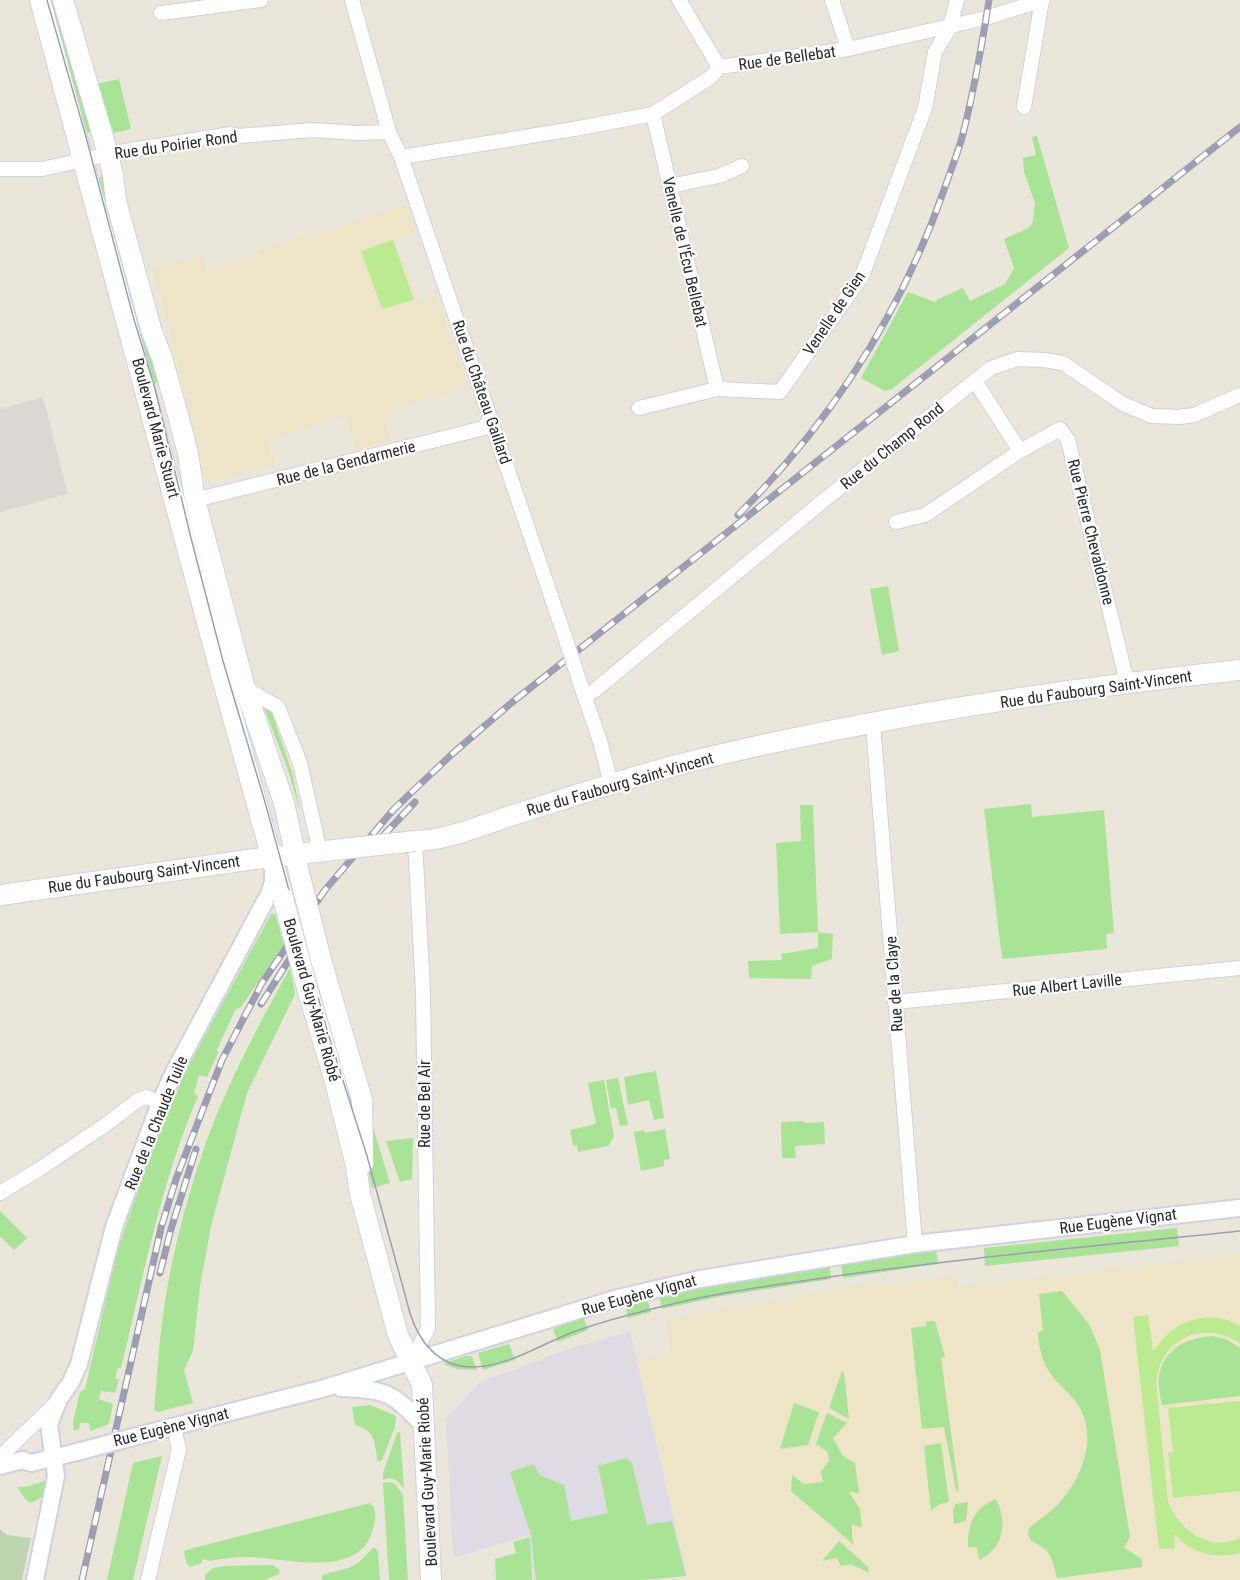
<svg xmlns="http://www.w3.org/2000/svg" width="1240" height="1580" viewBox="0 0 1240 1580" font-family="'Roboto Condensed',sans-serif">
	<rect width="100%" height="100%" fill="#ebe6da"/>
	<path fill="#dedbe4" d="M630,1331L687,1576L651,1580H533L530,1536L529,1535L453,1558L446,1418L479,1383L563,1351Z"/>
	<g fill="#eee5c9">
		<path d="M405,205L415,233L394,241L419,303L434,296L439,308H441L469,386L391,408L392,414L384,417L391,442L356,450L346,416L267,439L275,464L206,482L169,327L152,271L202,255L208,272L257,257L256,251L342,226Z"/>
		<path d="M1240,1255V1580H663L688,1577L638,1360L672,1355L665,1321L866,1284L884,1285L957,1277L958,1287Z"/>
	</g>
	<g fill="#a8e396">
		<path d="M43,0H57L97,130L78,135Z"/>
		<path d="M119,79L131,129L114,133L96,84Z"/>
		<path d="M1037,136L1069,248L892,389L885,391L861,378L908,292L935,302L938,299L963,288L970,301L1005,284L1014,268L1004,239L1029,228L1033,221L1035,203L1024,172L1023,158L1036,155L1032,137Z"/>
		<path d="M109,175L166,381L147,385L94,179Z"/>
		<path d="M888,586L899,651L882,655L870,589Z"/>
		<path d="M263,705L278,714L273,717L292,772L301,814L288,770Z"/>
		<path d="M1031,804L1032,817L1104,810L1114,933L1106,934L1107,949L1002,959L984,809Z"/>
		<path d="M800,805H813L818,932L833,934L832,959L812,966L811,979L749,978L748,961L782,960L781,954L818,948V932L780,934L776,843L801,841Z"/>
		<path d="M271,914H275L284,944L241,1007L235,1010L217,1050L218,1053L207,1077L199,1075L194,1093L198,1096C161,1182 143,1277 121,1368H118L115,1379H119L115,1393L101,1391L99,1399L113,1404L109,1424L90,1431L89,1423H80L79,1429L74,1431L73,1422L80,1392L85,1389L118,1249L146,1168L182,1078Z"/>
		<path d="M290,968L295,994L247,1093L211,1226L200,1286L193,1351L184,1370L193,1403L158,1412L154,1410C157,1381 158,1352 162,1323C169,1266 184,1208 202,1154C224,1089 257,1028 290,968Z"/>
		<path d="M656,1071L664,1118L654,1120L649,1100L628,1105L624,1077Z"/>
		<path d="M618,1078L628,1125L620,1126L616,1108L611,1109L606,1080Z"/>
		<path d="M604,1080L614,1137L608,1146L578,1152L577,1145L573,1146L570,1130L596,1124L588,1083Z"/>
		<path d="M370,1117L390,1183L372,1188L367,1166Z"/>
		<path d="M803,1121L804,1123L824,1122L825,1144L795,1146L796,1158H782L781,1122Z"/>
		<path d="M665,1129L670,1159L664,1160V1166L641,1171L634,1132L644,1130L645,1133Z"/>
		<path d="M413,1138L412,1179L400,1182L386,1141Z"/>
		<path d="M0,1211L27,1238L14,1250L0,1236Z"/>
		<path d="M1177,1228L1179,1246L985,1266L984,1248Z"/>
		<path d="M936,1249L938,1264L843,1278L841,1266L843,1263Z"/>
		<path d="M828,1265L830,1267L831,1279L722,1296L662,1309L659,1295L720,1283Z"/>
		<path d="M1062,1291L1089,1324L1100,1350L1130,1537L1124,1548L1142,1559V1567L1057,1578C1051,1556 1052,1551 1031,1541L1028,1535L1029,1528C1036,1522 1044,1517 1051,1511C1078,1487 1099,1443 1080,1408C1072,1394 1059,1386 1050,1373C1042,1361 1039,1347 1038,1333L1043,1330L1039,1294Z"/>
		<path d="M647,1298L651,1312L628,1318L625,1304Z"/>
		<path d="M583,1316L588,1330L558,1342L553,1329Z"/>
		<path d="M935,1321L945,1357L941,1358L959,1492L956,1490L944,1427L922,1429L911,1328L927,1326L925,1322Z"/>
		<path d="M1214,1336L1228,1340L1240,1348V1396L1162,1405C1160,1394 1157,1381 1160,1371C1168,1346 1190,1337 1214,1336Z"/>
		<path d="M509,1344L515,1360L483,1370L478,1353Z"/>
		<path d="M465,1356H472L477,1370L457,1369L443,1364Z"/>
		<path d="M842,1371L844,1373L849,1419L829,1408Z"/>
		<path d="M794,1403L819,1412L808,1445L780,1449Z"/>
		<path d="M370,1405L396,1416L395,1427L382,1460L378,1462C374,1443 377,1431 355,1425L352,1407Z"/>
		<path d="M827,1413L847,1423L833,1438L843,1456L855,1463L859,1493L849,1492L860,1509L862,1528L852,1524V1537L854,1545L791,1491L792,1475L804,1484L823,1482L821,1472L829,1461L828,1452L816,1444Z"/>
		<path d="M400,1432L404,1489C398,1481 394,1476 383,1480V1473L397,1433Z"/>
		<path d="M941,1443L949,1502L938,1505L931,1511L924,1446Z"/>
		<path d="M162,1456L133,1580H107L133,1463Z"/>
		<path d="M626,1458L632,1463L647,1525L672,1521L686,1576L640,1580H536L531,1535L510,1472L534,1464L539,1475L564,1485L571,1521L608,1513L598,1466Z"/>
		<path d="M45,1481L42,1497L31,1503L26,1500L17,1487H26Z"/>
		<path d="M390,1482L395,1484L403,1495L408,1580H389L383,1483Z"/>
		<path d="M996,1499C1008,1523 1004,1548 979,1560L977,1547H968C967,1525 974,1507 996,1499Z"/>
		<path d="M968,1502L966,1521L954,1524L953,1509L956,1504Z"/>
		<path d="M370,1503C378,1509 375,1520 373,1529C360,1580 288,1558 250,1557C235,1557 222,1559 208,1561L206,1559L202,1560V1563L190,1567L187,1564L184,1552L186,1550Z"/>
		<path d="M530,1537L532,1580H496L495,1559L516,1553L513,1542Z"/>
		<path d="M839,1541L868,1567L869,1573L851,1564L841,1566L837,1558L822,1561Z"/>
		<path d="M374,1547L378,1552L380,1580H322V1575L348,1568L358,1563Z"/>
		<path d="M273,1565L280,1570L279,1574L265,1580H205V1575L213,1568L225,1566Z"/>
	</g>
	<path fill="#bfd5b1" d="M0,1529L7,1535L31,1538L22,1580H0Z"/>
	<g fill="#bbeb91">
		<path d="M393,240L414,300L382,309L361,251Z"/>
		<path d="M1148,1315L1153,1351C1158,1345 1163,1338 1169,1333C1188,1316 1218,1312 1240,1326V1343C1203,1320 1162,1337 1156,1381L1168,1502C1180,1531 1209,1552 1240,1538V1553C1215,1560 1191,1553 1174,1534L1175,1548L1159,1549L1133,1317Z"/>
		<path d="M1240,1401V1491L1173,1498L1168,1453L1173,1452L1168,1408Z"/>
	</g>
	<path fill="#dcd8d1" d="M43,397L68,494L0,512V409Z"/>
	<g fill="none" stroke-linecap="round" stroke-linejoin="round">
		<defs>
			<g id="minor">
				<path d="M352,0L389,132L401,157L566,640"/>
				<path d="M679,0L719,67"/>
				<path d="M832,0L848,49"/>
				<path d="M161,13L261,0"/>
				<path d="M1024,107L1042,0"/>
				<path d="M653,114L717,389"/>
				<path d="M401,157L574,129L653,114L711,77L719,67L848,49L986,18L1043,0"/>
				<path d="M0,169H42L119,152L231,134L239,136L313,130L356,133L389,132"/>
				<path d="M670,186L719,176L742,166"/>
				<path d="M975,381L1020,451"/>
				<path d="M639,408L717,389L780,392L862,276L925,108L935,52L950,27L957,0"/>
				<path d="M195,500L484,428L489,420H491"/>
				<path d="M896,522L925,515L1020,451L1060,429L1068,440L1127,682"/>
				<path d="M245,688L278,707L300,763L320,852"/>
				<path d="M582,689L600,741L611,784"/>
				<path d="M585,695L594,691L823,501L991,368L1017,359L1044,360L1063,363L1123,404L1152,416L1180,417L1194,415L1240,395"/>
				<path d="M873,724L915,1244"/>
				<path d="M895,1002L1240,968"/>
				<path d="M0,1193L38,1170L108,1123L138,1100L147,1097L160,1103"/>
				<path d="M411,1363L428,1328L423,992L415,841"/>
				<path d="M0,1461L7,1450L56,1403"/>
				<path d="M148,1580L179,1449L174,1427"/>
			</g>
			<g id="tertiary">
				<path d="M341,1388C389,1390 391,1392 424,1426"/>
				<path d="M164,1429L325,1388L618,1298L700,1279L915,1244L1240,1208"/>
				<path d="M0,1466L23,1460L31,1463L77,1452"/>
				<path d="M35,1580L56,1476L49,1424L59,1399L71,1382L79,1364L114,1227L160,1103L175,1070L269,894L273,883V870"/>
			</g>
			<g id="secondary">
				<path d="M40,0L223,682L283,898"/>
				<path d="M63,0L108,154L113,175L116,201L151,329L162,358L178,415L188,454L195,500L245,688L284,803L300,877"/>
				<path d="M415,841C446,840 478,827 507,817C566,799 625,778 685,763C867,718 1054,690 1240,670"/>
				<path d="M0,895L255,859L343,849"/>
				<path d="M322,963L362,1100L363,1163"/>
				<path d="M309,995L334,1078L356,1166L360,1194L398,1335L422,1385L431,1580"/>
			</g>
		</defs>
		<use href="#minor" stroke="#d0d1e2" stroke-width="16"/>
		<use href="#tertiary" stroke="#d0d1e2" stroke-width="20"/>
		<use href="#secondary" stroke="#d0d1e2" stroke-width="22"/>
		<use href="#minor" stroke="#fff" stroke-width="14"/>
		<use href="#tertiary" stroke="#fff" stroke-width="16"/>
		<use href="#secondary" stroke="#fff" stroke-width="20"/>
		<path stroke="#9d9eb4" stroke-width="1.5" d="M47,0L86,137L133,316L155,389L191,538L223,661L265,802L327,1030L367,1156L410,1313C419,1343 440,1368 474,1367C510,1366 543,1343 576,1331C616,1317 658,1307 699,1298C737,1290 777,1285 816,1279C957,1258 1098,1246 1240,1231"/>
		<defs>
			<g id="rail">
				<path d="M738,515C830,423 901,313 944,190C950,172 958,153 963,134C974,90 982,45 989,0"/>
				<path d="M382,837L415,802"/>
				<path d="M261,1004L296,949"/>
				<path d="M160,1273L171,1229L196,1149"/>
				<path d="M82,1580L161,1228L176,1179L222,1060L262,983L325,890L394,809L451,755L510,704L1240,127"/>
			</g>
		</defs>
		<use href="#rail" stroke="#9d9eb4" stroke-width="7"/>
		<use href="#rail" stroke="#fff" stroke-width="4.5" stroke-dasharray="14" stroke-linecap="butt"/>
		<defs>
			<path id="minor-bridge" d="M566,640L582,689"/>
			<path id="tertiary-bridge" d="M77,1452L164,1429"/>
			<g id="secondary-bridge">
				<path d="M343,849L415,841"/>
				<path d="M300,877L322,963"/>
				<path d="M283,898L309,995"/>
			</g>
		</defs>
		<use href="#minor-bridge" stroke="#d0d1e2" stroke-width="16" stroke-linecap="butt"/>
		<use href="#tertiary-bridge" stroke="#d0d1e2" stroke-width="20" stroke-linecap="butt"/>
		<use href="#secondary-bridge" stroke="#d0d1e2" stroke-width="22" stroke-linecap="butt"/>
		<use href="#minor-bridge" stroke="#fff" stroke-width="14"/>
		<use href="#tertiary-bridge" stroke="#fff" stroke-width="16"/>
		<use href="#secondary-bridge" stroke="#fff" stroke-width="20"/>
	</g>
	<g text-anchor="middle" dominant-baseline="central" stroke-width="4.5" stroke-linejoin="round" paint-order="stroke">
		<g font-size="16" fill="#292929" stroke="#fff">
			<text transform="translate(787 58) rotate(-8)">Rue de Bellebat</text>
			<text transform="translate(176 145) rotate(-8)">Rue du Poirier Rond</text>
			<text transform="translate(685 252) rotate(77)">Venelle de l'Écu Bellebat</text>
			<text transform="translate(834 313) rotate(-56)">Venelle de Gien</text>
			<text transform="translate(482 392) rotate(71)">Rue du Château Gaillard</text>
			<text transform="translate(156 428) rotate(75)">Boulevard Marie Stuart</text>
			<text transform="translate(892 446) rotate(-39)">Rue du Champ Rond</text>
			<text transform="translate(346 463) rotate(-14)">Rue de la Gendarmerie</text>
			<text transform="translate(1091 532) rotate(76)">Rue Pierre Chevaldonne</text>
			<text transform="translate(1096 689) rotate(-8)">Rue du Faubourg Saint-Vincent</text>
			<text transform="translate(620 784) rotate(-16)">Rue du Faubourg Saint-Vincent</text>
			<text transform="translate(144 874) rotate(-8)">Rue du Faubourg Saint-Vincent</text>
			<text transform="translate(894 984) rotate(-94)">Rue de la Claye</text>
			<text transform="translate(1067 985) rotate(-6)">Rue Albert Laville</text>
			<text transform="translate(312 1000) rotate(74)">Boulevard Guy-Marie Riobé</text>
			<text transform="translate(424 1104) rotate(-90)">Rue de Bel Air</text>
			<text transform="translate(156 1123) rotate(-68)">Rue de la Chaude Tuile</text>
			<text transform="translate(1118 1221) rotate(-7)">Rue Eugène Vignat</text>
			<text transform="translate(639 1295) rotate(-15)">Rue Eugène Vignat</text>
			<text transform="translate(171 1427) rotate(-14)">Rue Eugène Vignat</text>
			<text transform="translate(427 1482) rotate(-93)">Boulevard Guy-Marie Riobé</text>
		</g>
	</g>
</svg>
